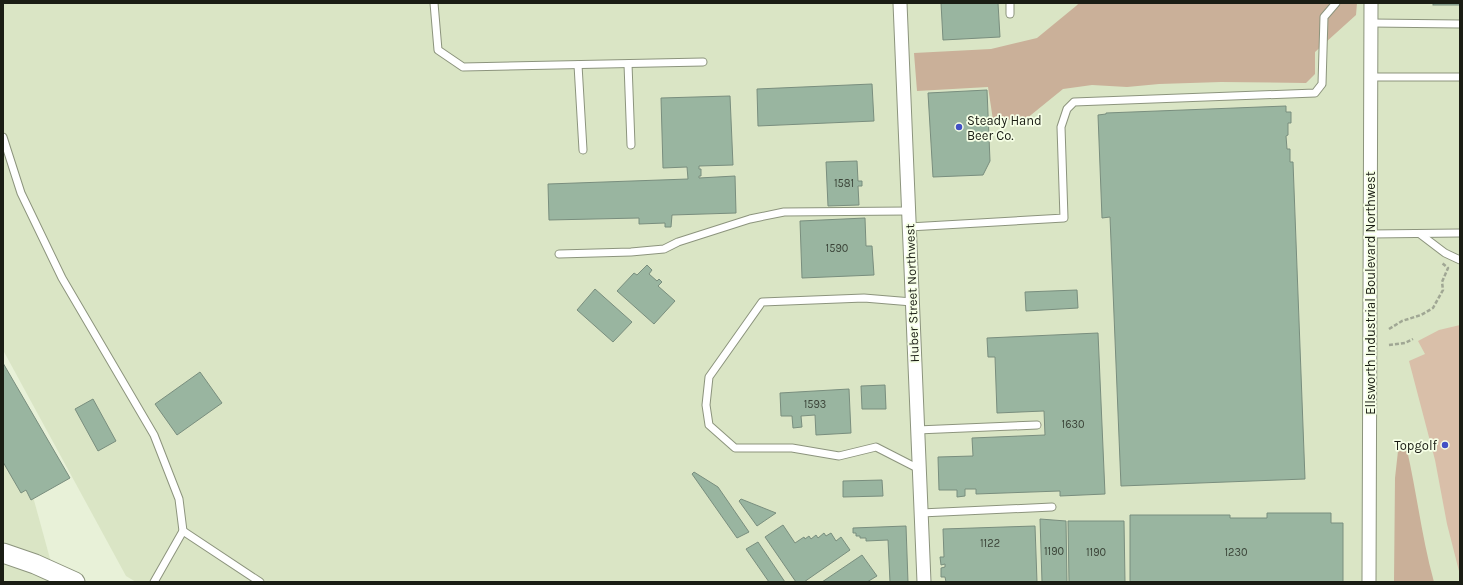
<svg xmlns="http://www.w3.org/2000/svg" width="1463" height="585" viewBox="0 0 1463 585" font-family="Karla,sans-serif">
	<rect width="100%" height="100%" fill="#e8f1d8"/>
	<g fill="#dae5c5">
		<path d="M3,3H1460V582H136L126,576L3,350Z"/>
		<path d="M3,387L52,566L78,582H3Z"/>
	</g>
	<path fill="#d9bfa9" d="M1460,325V575L1447,524L1435,460L1409,361L1425,354L1418,341L1439,330Z"/>
	<g fill="#cab099">
		<path d="M1079,3H1357L1356,15L1315,52V74L1306,83L1221,82L1159,84L1127,87L1092,85L1063,89L1026,119L993,120L988,87L917,91L914,53L991,49L1037,38L1076,6Z"/>
		<path d="M1407,450C1417,494 1422,539 1434,582H1394L1395,478L1398,451Z"/>
	</g>
	<g fill="#99b5a0" stroke="#798e7e">
		<path d="M941,3H998L1000,37L943,40Z"/>
		<rect x="1433" y="3" width="27" height="2"/>
		<path d="M872,84L874,121L758,126L757,89Z"/>
		<path d="M987,90L990,161L983,175L933,177L928,93Z"/>
		<path d="M730,96L733,165L699,166V169H701V176H699V178L735,176L736,213L672,215L671,227H665V223L639,224V218L549,220L548,184L688,179L687,167L663,168L661,98Z"/>
		<path d="M1286,106V112H1291V123H1288V135L1286,136L1287,149H1290V162H1293L1305,479L1121,486L1110,217L1102,218L1098,115L1106,114V113Z"/>
		<path d="M857,161L858,181H862V186H858L859,205L828,206L826,162Z"/>
		<path d="M865,218L866,246H872L874,275L802,278L800,221Z"/>
		<path d="M647,265L652,270L649,274L657,281L659,279L662,282L658,286L675,301L654,324L617,291L634,273L637,275Z"/>
		<path d="M595,289L632,322L613,342L577,310Z"/>
		<path d="M1077,290L1078,308L1026,311L1025,292Z"/>
		<path d="M1098,333L1105,494L1060,496V491L976,494V489H965V496L957,497V490H939L938,457L973,456L972,438L1045,435L1044,411L997,413L995,357H988L987,338Z"/>
		<path d="M3,363L70,478L31,500L26,490L21,493L3,462Z"/>
		<path d="M200,372L222,403L177,435L155,404Z"/>
		<path d="M885,385L886,409H862L861,386Z"/>
		<path d="M849,389L851,433L816,435L815,415L801,416L802,427L793,428L792,416H781L780,393Z"/>
		<path d="M93,399L116,441L98,451L75,409Z"/>
		<path d="M694,472L718,487L749,532L737,538L692,474Z"/>
		<path d="M882,480L883,496L843,497V481Z"/>
		<path d="M741,499L776,513L757,526L739,501Z"/>
		<path d="M1267,513H1331V523H1343V582H1130V515H1230V518H1267Z"/>
		<path d="M1040,519L1066,521L1067,582H1042Z"/>
		<path d="M1068,521H1124L1125,582H1069Z"/>
		<path d="M783,525L795,543L804,537L805,539L809,536L811,539L816,535L818,538L824,533L826,536L831,533L836,541L841,537L850,550L804,582H796L765,537Z"/>
		<path d="M906,526L908,582H890L888,540L866,541V538H860V536H856V533H853V528Z"/>
		<path d="M1035,526L1037,582H946L945,577H941V568L945,567V564L941,565L940,557H944L943,529Z"/>
		<path d="M758,542L785,582H769L746,549Z"/>
		<path d="M862,555L877,576L867,582H822Z"/>
	</g>
	<g fill="none" stroke-linecap="round" stroke-linejoin="round">
		<defs>
			<g id="lane">
				<path d="M434,3L438,50L463,67L703,62"/>
				<path d="M1010,3V14"/>
				<path d="M1371,23L1460,24"/>
				<path d="M628,64L631,145"/>
				<path d="M578,65L583,150"/>
				<path d="M1371,77H1460"/>
				<path d="M3,137L21,193L62,278L154,435L179,499L183,531L154,582"/>
				<path d="M909,227L1064,218L1061,127L1067,109L1074,102L1315,93L1322,84L1324,17L1336,3"/>
				<path d="M1371,234L1460,233"/>
				<path d="M1420,234L1445,253L1460,260"/>
				<path d="M559,254L631,252L664,249L678,242L750,219L784,212L908,211"/>
				<path d="M912,302L864,298L762,302L709,377L706,405L709,425L735,448H792L839,456L876,447L919,469"/>
				<path d="M917,430L1037,425"/>
				<path d="M921,513L1052,507"/>
				<path d="M183,531L260,582"/>
			</g>
			<g id="street">
				<path d="M900,3L924,582"/>
				<path d="M1369,582L1371,3"/>
			</g>
			<path id="secondary" d="M3,553L35,564L75,582"/>
		</defs>
		<use href="#lane" stroke="#8c947d" stroke-width="9"/>
		<use href="#street" stroke="#8c947d" stroke-width="15"/>
		<use href="#secondary" stroke="#8c947d" stroke-width="21"/>
		<g stroke="#a0a794" stroke-width="2.5" stroke-dasharray="4 2" stroke-linecap="butt">
			<path d="M1389,329L1402,321L1421,315L1433,308L1443,290L1442,282L1448,268L1442,263"/>
			<path d="M1389,345L1405,343L1413,339"/>
		</g>
		<use href="#lane" stroke="#fff" stroke-width="7"/>
		<use href="#street" stroke="#fff" stroke-width="13"/>
		<use href="#secondary" stroke="#fff" stroke-width="19"/>
	</g>
	<g fill="#4251c5" stroke="#f6ffe6" stroke-width="1.5">
		<circle cx="959" cy="127" r="4"/>
		<circle cx="1445" cy="445" r="4"/>
	</g>
	<g text-anchor="middle" dominant-baseline="central" stroke-width="3.5" stroke-linejoin="round" paint-order="stroke">
		<g font-size="11" fill="#3a4337">
			<text x="844" y="183">1581</text>
			<text x="837" y="248">1590</text>
			<text x="815" y="404">1593</text>
			<text x="1073" y="424">1630</text>
			<text x="990" y="543">1122</text>
			<text x="1054" y="551">1190</text>
			<text x="1096" y="552">1190</text>
			<text x="1236" y="552">1230</text>
		</g>
		<g font-size="13" fill="#1a1d14" stroke="#f6ffe6" text-anchor="start">
			<text x="967" y="120">Steady Hand<tspan x="967" dy="15">Beer Co.</tspan></text>
			<text x="1437" y="445" text-anchor="end">Topgolf</text>
		</g>
		<g font-size="13" fill="#1a1d14" stroke="#f6ffe6">
			<text transform="translate(912 293) rotate(-92)">Huber Street Northwest</text>
			<text transform="translate(1370 293) rotate(-90)">Ellsworth Industrial Boulevard Northwest</text>
		</g>
	</g>
	<rect width="1463" height="585" fill="none" stroke="#1a1d14" stroke-width="8"/>
</svg>
